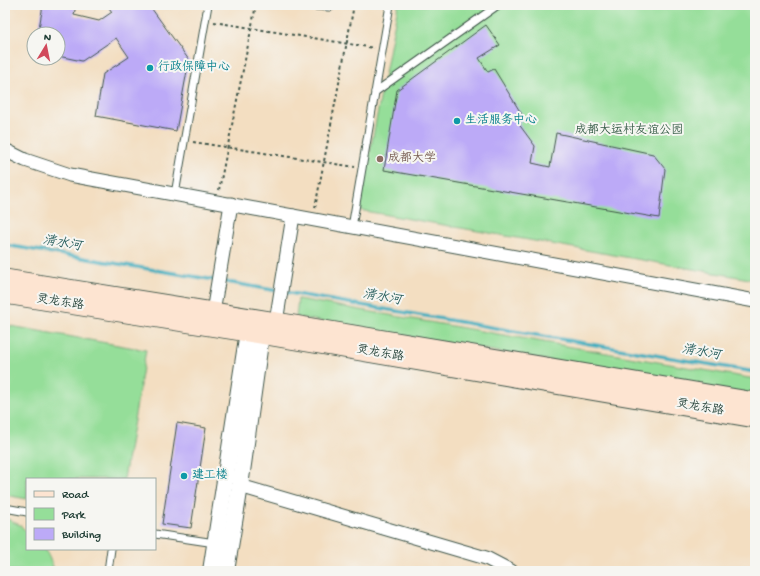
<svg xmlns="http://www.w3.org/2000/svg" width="760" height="576" viewBox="0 0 760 576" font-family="'Gochi Hand','LXGW WenKai TC',sans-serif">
	<rect width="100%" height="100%" fill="#f6f6f2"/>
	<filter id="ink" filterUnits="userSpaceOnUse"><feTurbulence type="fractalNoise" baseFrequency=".025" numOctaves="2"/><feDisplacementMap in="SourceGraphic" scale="8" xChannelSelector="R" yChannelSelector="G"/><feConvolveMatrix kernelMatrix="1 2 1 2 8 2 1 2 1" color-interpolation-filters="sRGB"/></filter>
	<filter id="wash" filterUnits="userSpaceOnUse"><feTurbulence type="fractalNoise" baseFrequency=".012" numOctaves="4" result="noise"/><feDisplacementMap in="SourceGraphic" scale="16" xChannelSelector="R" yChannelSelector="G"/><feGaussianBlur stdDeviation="0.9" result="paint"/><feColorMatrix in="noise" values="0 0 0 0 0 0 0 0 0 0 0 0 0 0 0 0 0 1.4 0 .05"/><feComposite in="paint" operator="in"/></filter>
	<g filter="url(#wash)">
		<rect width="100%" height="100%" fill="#f3dec1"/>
		<g fill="#95de99" stroke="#5a8e66">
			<path d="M398,5H755V280L359,210Z"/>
			<path d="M298,299L755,379V396L296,317Z"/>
			<path d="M5,325L146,350L124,479H27V499L5,495Z"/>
			<path d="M5,518L20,525L27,532V549L46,550L55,571H5Z"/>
		</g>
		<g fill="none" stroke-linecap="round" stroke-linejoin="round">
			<g stroke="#41aebf" stroke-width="3.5">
				<path d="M5,245L215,280"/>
				<path d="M221,281L278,291"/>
				<path d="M284,292L755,372"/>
			</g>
		</g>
		<g id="blocks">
			<g fill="#bcaaf7">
				<path d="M43,5H76L74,15L99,21L112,12L107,5H149L189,60L176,131L96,116L103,74L129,57L116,38L82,61L58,56V34H38Z"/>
				<path d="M486,25L500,45L479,58L488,72L494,69L524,118L518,123L535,146L532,163L550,167L556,133L653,154L665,169L659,218L384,170L397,90Z"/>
				<path d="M177,423L206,428L191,528L162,524Z"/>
			</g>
		</g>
	</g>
	<g filter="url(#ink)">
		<use href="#blocks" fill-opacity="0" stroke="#3f5549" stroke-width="1"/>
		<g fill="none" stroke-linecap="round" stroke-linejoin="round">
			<defs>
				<g id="service">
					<path d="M296,5L329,7L335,5"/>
					<path d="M375,92L498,5"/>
					<path d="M175,194L208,5"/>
					<path d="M352,227L390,5"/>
					<path d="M5,508L27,512"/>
					<path d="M155,534L215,543"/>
					<path d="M108,571L111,549"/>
				</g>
				<g id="minor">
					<path d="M5,150L25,160L70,175L755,301"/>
					<path d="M213,312L231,204"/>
					<path d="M276,322L293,216"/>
					<path d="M240,486L486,558L511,571"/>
				</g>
				<g id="tertiary">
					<path d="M211,571L250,319"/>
					<path d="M226,571L240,486L263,321"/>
				</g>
				<g id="secondary">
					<path d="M5,279L276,322L755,402"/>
					<path d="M5,294L261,334L755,418"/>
				</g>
			</defs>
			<use href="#service" stroke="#3f5549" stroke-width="9"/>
			<use href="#minor" stroke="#3f5549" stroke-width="15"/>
			<use href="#tertiary" stroke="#3f5549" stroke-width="18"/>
			<use href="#secondary" stroke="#3f5549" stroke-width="21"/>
			<g stroke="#3f5549" stroke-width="2" stroke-dasharray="3 3" stroke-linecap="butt">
				<path d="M214,22L374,48"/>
				<path d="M193,142L355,167"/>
				<path d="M219,190L256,5"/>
				<path d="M315,208L354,5"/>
			</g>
			<use href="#service" stroke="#fff" stroke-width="7"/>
			<use href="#minor" stroke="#fff" stroke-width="13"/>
			<use href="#tertiary" stroke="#fff" stroke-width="16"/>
			<use href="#secondary" stroke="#fde4d1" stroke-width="19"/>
		</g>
	</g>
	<g fill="#0f9aa8" stroke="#f6f6f2" stroke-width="1.5">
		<circle cx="150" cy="68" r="4"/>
		<circle cx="457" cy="121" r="4"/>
		<circle cx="184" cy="476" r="4"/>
	</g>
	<circle fill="#8d6e63" stroke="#f6f6f2" stroke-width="1.5" cx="380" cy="159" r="4"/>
	<g text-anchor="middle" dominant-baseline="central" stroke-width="4" stroke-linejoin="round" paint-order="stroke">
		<g font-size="12" fill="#0d838f" stroke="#f6f6f2" text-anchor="start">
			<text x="158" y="68">行政保障中心</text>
			<text x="465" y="121">生活服务中心</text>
			<text x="192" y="476">建工楼</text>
		</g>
		<g font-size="12" fill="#375d48" stroke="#f6f6f2">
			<text x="629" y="131">成都大运村友谊公园</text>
		</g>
		<g font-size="12" fill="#785e54" stroke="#f6f6f2" text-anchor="start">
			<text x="388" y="159">成都大学</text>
		</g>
		<g font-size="12" fill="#1f3d34" stroke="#f6f6f2">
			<text transform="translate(60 303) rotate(9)">灵龙东路</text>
			<text transform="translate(380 354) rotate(10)">灵龙东路</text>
			<text transform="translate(700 408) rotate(10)">灵龙东路</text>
		</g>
		<g font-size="13" font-style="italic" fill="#295f5e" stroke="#f6f6f2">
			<text transform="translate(62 244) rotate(10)">清水河</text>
			<text transform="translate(382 298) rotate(10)">清水河</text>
			<text transform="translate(701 353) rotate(10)">清水河</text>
		</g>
	</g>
	<rect width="760" height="576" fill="none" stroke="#f6f6f2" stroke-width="20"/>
	<rect x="26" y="478" width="130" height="72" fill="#f6f6f2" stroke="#a0aca6"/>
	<rect x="34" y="491" width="20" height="6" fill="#fde4d1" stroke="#a0aca6"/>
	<text x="62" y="498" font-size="12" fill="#1f3d34">Road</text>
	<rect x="34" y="508" width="20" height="12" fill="#95de99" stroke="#a0aca6"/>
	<text x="62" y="518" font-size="12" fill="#1f3d34">Park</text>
	<rect x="34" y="528" width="20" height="12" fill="#bcaaf7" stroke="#a0aca6"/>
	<text x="62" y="538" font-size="12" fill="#1f3d34">Building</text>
	<g transform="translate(46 46) rotate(10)"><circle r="19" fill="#f6f6f2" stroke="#a0aca6"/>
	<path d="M0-3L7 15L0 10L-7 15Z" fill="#d1495b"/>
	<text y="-6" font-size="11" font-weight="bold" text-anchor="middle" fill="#1f3d34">N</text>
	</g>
</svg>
